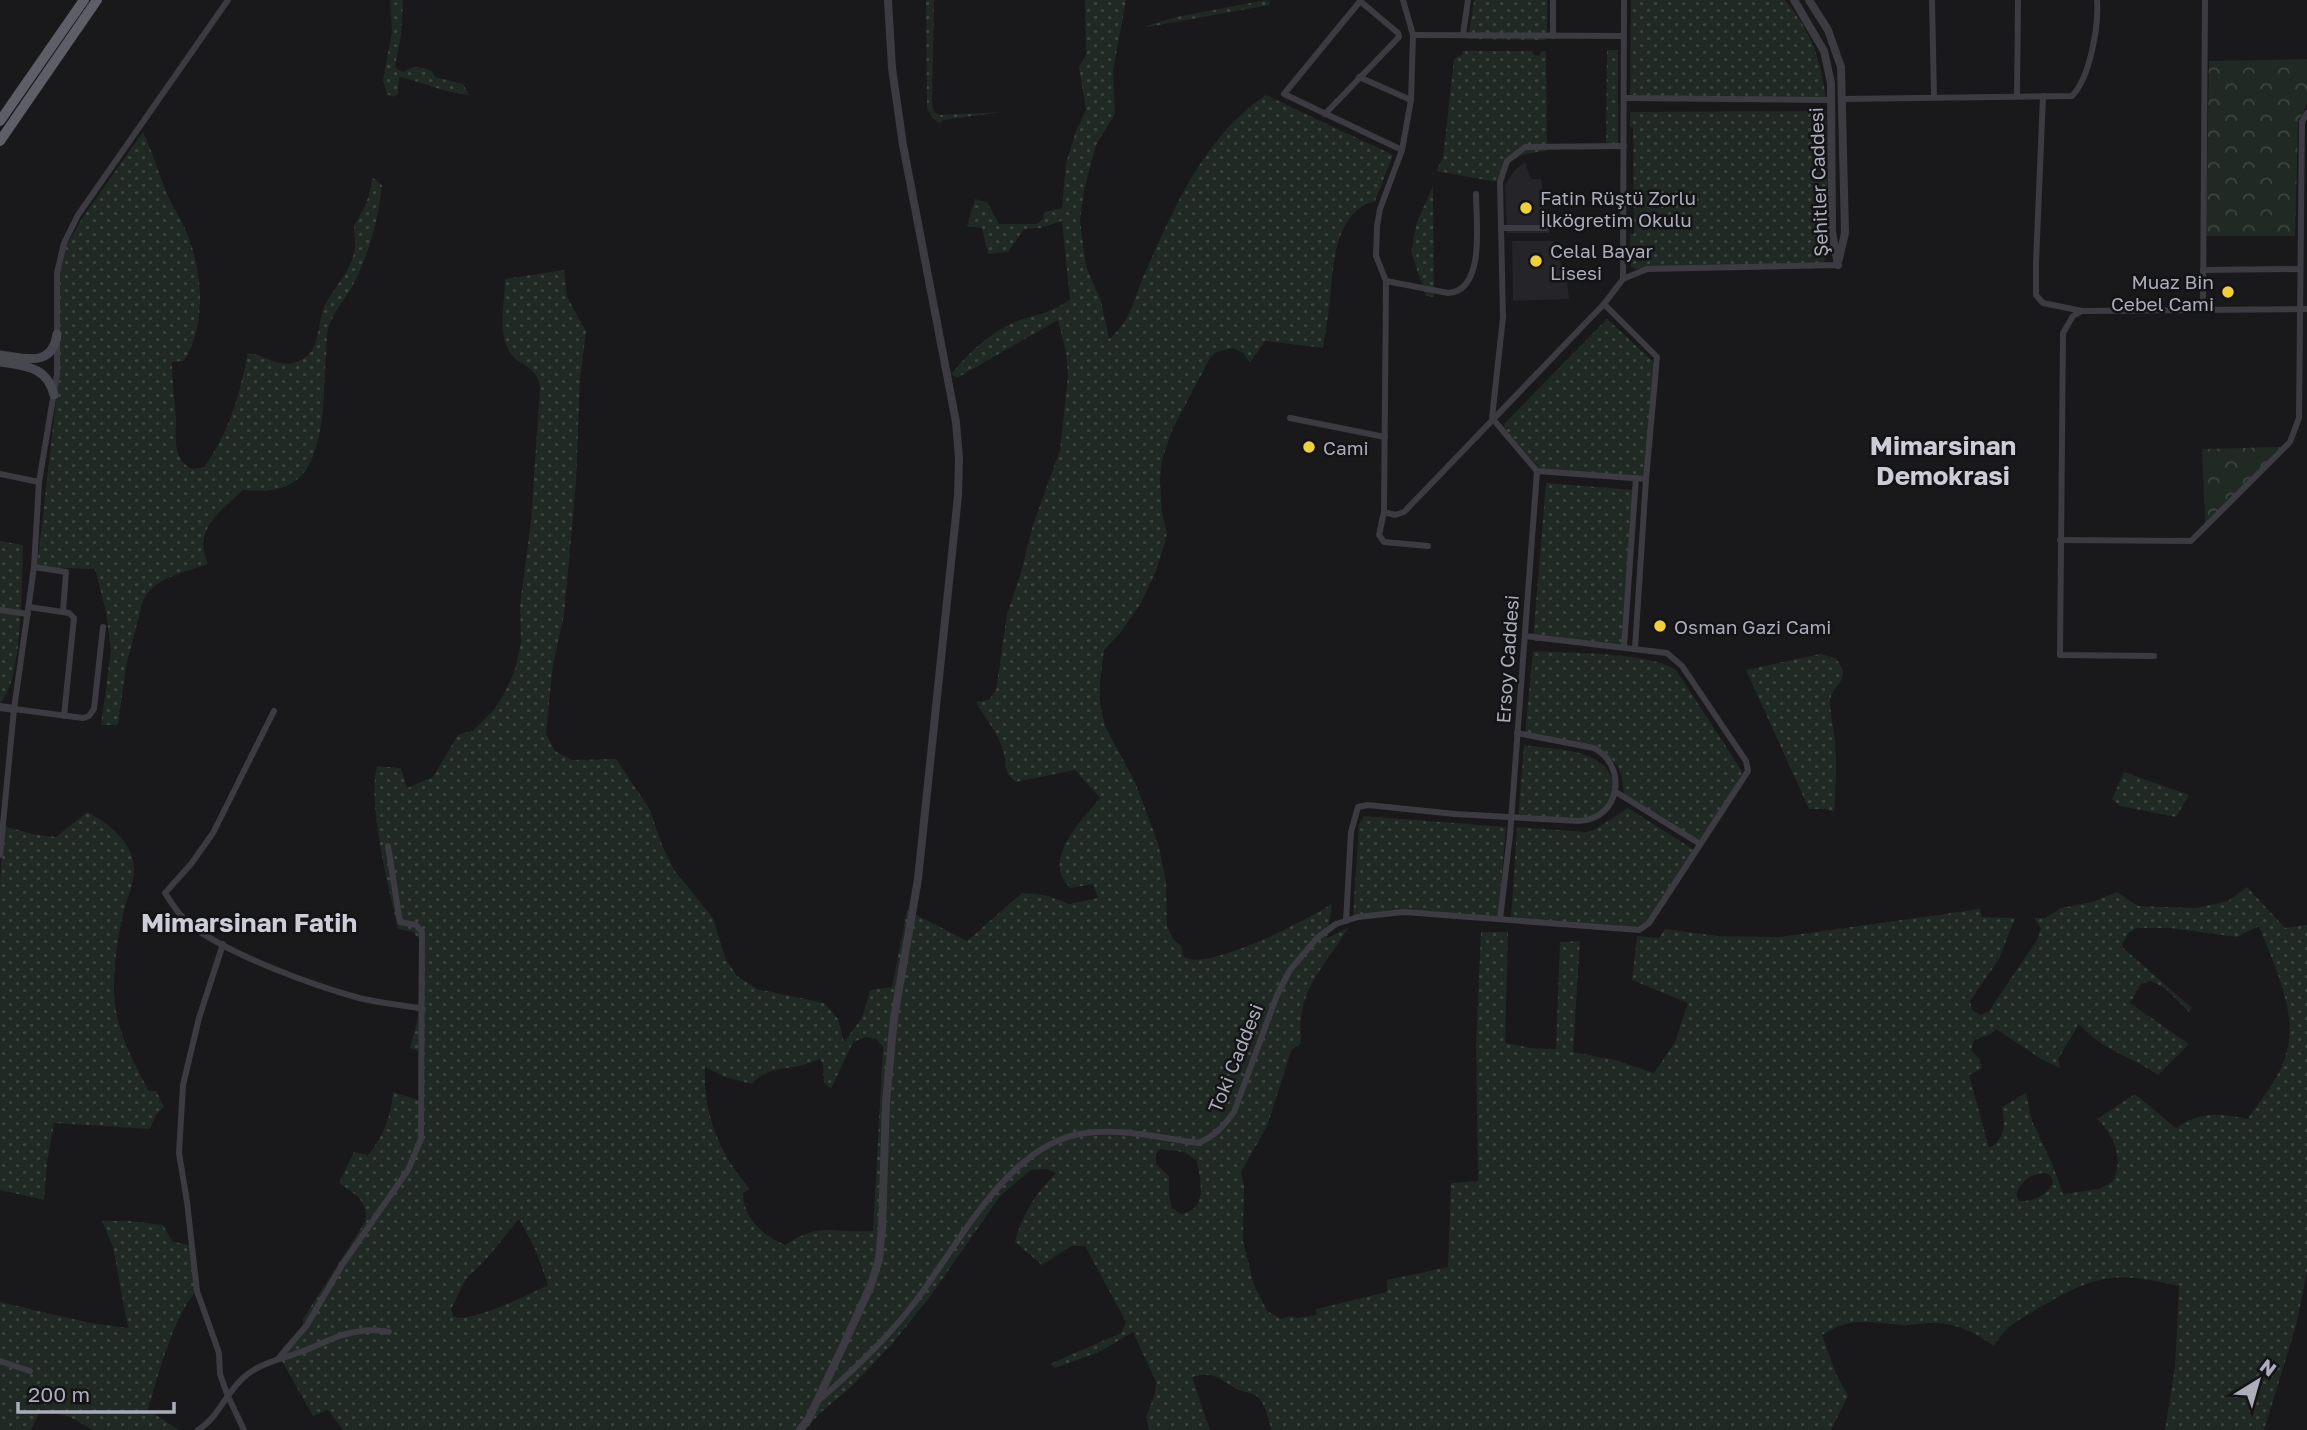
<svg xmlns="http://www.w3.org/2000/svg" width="2307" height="1430" viewBox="0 0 2307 1430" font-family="'Golos Text',sans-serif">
	<defs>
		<pattern id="grass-dots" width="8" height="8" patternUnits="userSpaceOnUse" patternTransform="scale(1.75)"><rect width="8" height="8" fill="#202923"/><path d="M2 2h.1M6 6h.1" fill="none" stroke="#3e4541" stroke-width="1.8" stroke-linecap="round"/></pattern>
		<pattern id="forest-crowns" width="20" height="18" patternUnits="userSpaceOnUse" patternTransform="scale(1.75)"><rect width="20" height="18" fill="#202923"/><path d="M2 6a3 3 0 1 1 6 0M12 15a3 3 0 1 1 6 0" fill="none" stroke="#3e4541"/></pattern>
	</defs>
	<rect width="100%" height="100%" fill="#19181b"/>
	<g fill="#252428">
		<path d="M1525,162L1531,179H1541L1550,233H1507L1505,184L1515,170Z"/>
		<path d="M1512,241H1553L1567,281L1569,299L1513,301Z"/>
	</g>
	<g fill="url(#grass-dots)" fill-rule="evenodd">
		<path d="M390,0H403L401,36L395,66L397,69L403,72L413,67L424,68L432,71L435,77L463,84L469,95C445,93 423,82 399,77L398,94L392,97L387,94L383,80L392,32Z"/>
		<path d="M926,0H934L932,105L934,112L940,115L1003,112L943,120L940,123L932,118L927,108Z"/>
		<path d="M1085,0H1126L1113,71L1115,114L1096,145L1084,190L1080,220L1086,266L1101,301L1109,339C1131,322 1134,298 1144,275C1173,210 1204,136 1266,95L1393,155L1375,201C1338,211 1334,256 1331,288C1330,308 1326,328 1323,348L1265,341L1250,363L1243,353L1233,348L1216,352L1210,358L1172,430L1162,460L1160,480L1162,513L1167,533L1164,546L1156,571L1140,605L1120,633L1104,650L1100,682V704L1105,726L1135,782L1158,843L1166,881L1167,926L1173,939L1181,946L1184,957C1208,972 1308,919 1332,904L1327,938L1348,928C1323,970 1296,989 1301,1043L1291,1051L1267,1126L1241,1172L1244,1186L1243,1241L1254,1285L1267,1311L1281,1319L1291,1316L1298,1318L1316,1315V1309L1387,1292V1280L1448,1267L1451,1183L1478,1181L1476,1044L1481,932H1508L1505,1043L1531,1048L1556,1049L1560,942L1580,941L1573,1052L1615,1060L1654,1073L1675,1042L1688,1003L1632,980L1637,936L1659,938L1665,929L1718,936L1780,937L1980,909L1982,917L2015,918L1999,959L1970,1001L1972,1010L1980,1015L1989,1011L2037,940L2041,928L2034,918H2045L2061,908L2092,902L2117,892L2138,906L2196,908L2228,901L2247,887L2285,928L2307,925V1272L2296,1326L2264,1430H2165L2175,1367L2179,1286C2114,1271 2096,1274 2039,1308C2019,1320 2006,1325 1994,1346C1976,1333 1957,1323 1934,1323C1923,1323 1912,1326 1901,1325C1869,1323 1852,1316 1822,1335L1836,1374L1848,1396L1831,1430H1272C1268,1420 1266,1406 1259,1398C1253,1392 1245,1393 1239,1390C1218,1380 1218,1371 1192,1377L1210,1430H1149L1146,1417L1155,1394L1156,1382L1133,1332L1099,1352L1055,1368L1050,1364L1121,1333L1126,1322L1085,1246H1071L1042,1265L1015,1242C1022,1214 1036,1193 1056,1173L1046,1169L1031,1170L1001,1195L929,1298L891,1345L853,1385L819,1414L806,1430H343L328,1410L313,1416L278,1354L303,1325V1319L365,1222C369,1201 355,1194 339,1183L354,1152L368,1155C384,1136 391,1116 393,1092L418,1100V1051L410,1048L418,1018L419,939L413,932L398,929C389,889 367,804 377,766L401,768L407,788L433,777L458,735L474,730L492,712L503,696L515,670L521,642L520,605L531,521L540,387C536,363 519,368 509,351C497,329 505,303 505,279L564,270L567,297L586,331L580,380L576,483L564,615L553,664L546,734L555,751L572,760L616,759L649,808L662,845L674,870L713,918L726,960L737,976L757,989L824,1003L838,1019L844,1042L862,1018L870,990L892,987L907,910L967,941L1022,893L1045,895L1069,904L1098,898L1093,884L1071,888C1039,863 1083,818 1100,798L1075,770L1016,782C1001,772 1008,761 1002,747C998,734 983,715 976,702L989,700L996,690L1007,614L1020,576L1033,525L1060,450L1068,375L1066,352L1058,320L957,378L951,374C969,353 993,329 1020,320C1038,314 1054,312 1070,299L1062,221L1040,228L1024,229L1008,252L988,254L982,228L967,226L975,199L987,202L999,224H1037L1043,219L1044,212L1062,208L1066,163L1076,131L1086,110L1079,67L1086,55ZM2259,926C2274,966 2300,1014 2285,1058C2278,1080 2260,1100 2248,1119C2220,1113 2200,1111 2176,1128L2135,1094L2097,1119C2114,1134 2125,1162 2112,1182L2099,1189L2063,1194L2051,1161L2032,1121L2026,1093L2002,1107C2005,1123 2006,1139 1989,1148L1969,1075L1982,1068L1980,1060L1971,1050L1974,1040L1991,1034L1996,1029L2041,1059L2060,1068L2058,1059L2079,1024C2105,1052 2129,1055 2158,1075L2189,1044L2130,1003L2141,984L2151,981L2166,989L2189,1012L2192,1008L2123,948L2122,944L2129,933L2136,928H2170L2237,937ZM866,1037L876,1039L883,1047L873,1231C835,1234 822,1221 785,1245C763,1235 743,1219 743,1193L750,1189C719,1153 703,1114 705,1067L725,1077L752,1084C771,1062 797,1073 820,1058L823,1065L824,1083L831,1089L853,1042ZM1160,1149L1184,1152L1197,1161C1200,1181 1209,1210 1181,1214L1172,1208L1169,1195V1176L1156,1164V1154ZM2043,1173L2050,1175L2053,1182C2049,1195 2032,1202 2019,1201L2016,1194C2022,1181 2029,1175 2043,1173ZM519,1219L536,1251L548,1285C530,1294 471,1323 454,1317L451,1309L466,1279L487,1258Z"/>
		<path d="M1266,0L1270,2L1269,5L1148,27L1146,26L1181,16Z"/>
		<path d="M1474,0H1547V36L1545,40L1468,39Z"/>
		<path d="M1631,0H1785C1812,33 1820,57 1826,99L1630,101Z"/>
		<path d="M1607,50H1618V149L1606,148Z"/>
		<path d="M1462,51H1532L1534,55L1539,56L1542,51H1546L1547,151C1519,154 1510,157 1496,182L1436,171L1443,158L1454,59L1463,54Z"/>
		<path d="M1826,111L1828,255L1820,268L1636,269L1631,267L1630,234H1634L1633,128L1630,127V112Z"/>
		<path d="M143,132C153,153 159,176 169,198C174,209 181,219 186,231C203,271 207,324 184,361L172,362C172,382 175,400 176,419C176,437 172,461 193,469L204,467C230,432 239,395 248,353C267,355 279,370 299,361C322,352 316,324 325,305C335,285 352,271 355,248C356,240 352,228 356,222C365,207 371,195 372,177L382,185C378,222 368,259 349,292C341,304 332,315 328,329C326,337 327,347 326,356C323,390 326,423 313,456C300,489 276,493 243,490C221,511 192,529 208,564C186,572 152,578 143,601L126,666L118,725H101L111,650L106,612L95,569L37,567L58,383L59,276L65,248L83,217Z"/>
		<path d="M1433,186L1434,297L1426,296L1411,252L1417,222Z"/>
		<path d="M1607,319L1656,364L1646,479L1544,473L1505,429L1504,424Z"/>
		<path d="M1546,483L1634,490L1622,645L1536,641L1533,639Z"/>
		<path d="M0,541L23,545C22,576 23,684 0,703Z"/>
		<path d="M1533,651C1567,653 1650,652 1676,670L1742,771V774L1701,844L1625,798C1622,787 1624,776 1617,766C1603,743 1550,739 1525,734Z"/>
		<path d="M1820,654L1835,658C1855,680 1831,684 1830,702C1830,714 1834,728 1835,740C1837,764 1836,788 1834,812L1825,809H1809L1746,670Z"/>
		<path d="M1524,745C1552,750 1600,747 1612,778C1614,783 1615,789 1613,794C1610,803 1600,813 1594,821L1518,820Z"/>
		<path d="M2124,772L2189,795L2176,817L2120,806L2112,799Z"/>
		<path d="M1628,808L1696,851L1650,921L1640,929L1511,919L1517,827L1586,832L1594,830Z"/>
		<path d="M87,812C110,824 136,844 134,873C133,887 126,901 123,915C117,939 114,965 114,990C114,1026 132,1060 149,1091H156L164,1107L156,1115L150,1129L54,1123L47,1163L44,1200L0,1190V881L4,826L32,834L56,837Z"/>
		<path d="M1364,816L1506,827L1498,919L1410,912L1353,917L1359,824Z"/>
		<path d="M102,1221H131L163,1225L172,1241L194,1247L199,1290C177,1304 156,1382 148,1410L179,1430H93L70,1417L41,1409L31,1430H0V1302L90,1323L128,1328L113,1247Z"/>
	</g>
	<g fill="url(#forest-crowns)">
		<path d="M2307,59V104L2298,123L2295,236H2206L2209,61Z"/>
		<path d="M2281,447L2205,524L2202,449Z"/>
	</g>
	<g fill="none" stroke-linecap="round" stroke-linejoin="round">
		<g stroke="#3b3b41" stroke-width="6">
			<path d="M1361,0L1284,94L1402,150"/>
			<path d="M1403,0L1413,35L1411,100L1402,150L1380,209L1377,226L1376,256L1386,281L1384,512L1379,535L1384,542L1428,546"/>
			<path d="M1932,0L1934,97"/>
			<path d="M1413,35L1624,36"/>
			<path d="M1463,35L1468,0"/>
			<path d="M1553,36V0"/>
			<path d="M1359,77L1411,100"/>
			<path d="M2017,96L2018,0"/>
			<path d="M2043,96L2036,263V295L2043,303L2082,311"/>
			<path d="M1624,98L1830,100"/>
			<path d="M1842,99L2072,96C2090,78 2099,25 2097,0"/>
			<path d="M1325,114L1399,37L1398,33L1360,1"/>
			<path d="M1501,228H1546"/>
			<path d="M2203,270L2300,269"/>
			<path d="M1623,279L1624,0"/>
			<path d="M1386,281L1448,293C1486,291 1476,220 1476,194"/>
			<path d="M2203,309L2205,0"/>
			<path d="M1290,418L1385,437"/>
			<path d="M1537,471L1646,479L1657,357L1604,304"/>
			<path d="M0,474L39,482"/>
			<path d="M1384,512L1395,515L1404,512L1604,304L1623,279L1647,269L1838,265"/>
			<path d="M2060,540L2191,541L2290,442L2299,418L2302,122L2307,113"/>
			<path d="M34,567L66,572L63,612"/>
			<path d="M29,607L69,613L74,618L64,716"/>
			<path d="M0,610L28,614"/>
			<path d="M1624,646L1636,478"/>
			<path d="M1635,648L1646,479"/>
			<path d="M2154,656L2060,655L2063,333L2073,316L2082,311L2307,309"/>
			<path d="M14,709L83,718L89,716L94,709L103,627"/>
			<path d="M274,711L213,833L191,864L165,893C173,905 180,917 192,926C230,955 312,985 359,998C380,1003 402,1005 423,1009"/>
			<path d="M1616,792L1700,844"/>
			<path d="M0,855L14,709L34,567L39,482L57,374V273L64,243L78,215L228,0"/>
			<path d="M1500,919L1510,835L1537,471L1492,418L1503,317L1500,182L1507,161L1525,147L1624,146"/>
			<path d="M1346,921L1351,832L1358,807L1368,805L1455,814L1579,821C1621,819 1628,766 1594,748L1517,733"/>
			<path d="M223,944L199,1018L183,1085L179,1153L187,1202L197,1291L219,1353L220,1374L227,1394L244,1430"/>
			<path d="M278,1359L307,1325L342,1265L408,1170L421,1139L422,932L416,925L400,922L388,846"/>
			<path d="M0,1361L30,1371"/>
			<path d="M818,1401C853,1371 887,1339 915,1302C958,1246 1008,1142 1086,1133C1122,1128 1162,1138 1198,1143C1215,1136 1223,1127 1234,1112L1277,995L1290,970L1317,938L1336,924L1358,917L1404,912L1639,930L1649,923L1748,771L1746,761L1682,666L1667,653L1525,636"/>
			<path d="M198,1430C219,1417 225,1394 243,1378C259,1363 281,1359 301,1352C322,1344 340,1333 362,1331C371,1329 381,1331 389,1332"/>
		</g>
		<g stroke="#3b3b41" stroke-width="8">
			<path d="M1794,0L1824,51L1831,83L1832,232L1838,265"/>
			<path d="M1809,0L1828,30L1841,67L1845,233L1839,259"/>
			<path d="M0,707L14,709"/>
			<path d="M800,1430L809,1418L844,1344L871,1285L879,1259L882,1228L886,1102L894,1018L918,879L958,496L959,458L956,422L903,145L892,68L888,0"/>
		</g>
		<g stroke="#47484f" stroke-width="9">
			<path d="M0,355C26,358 52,368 57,334"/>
			<path d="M0,362C25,366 47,366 54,395"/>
		</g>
		<g stroke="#5e5e67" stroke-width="10">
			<path d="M0,121L84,0"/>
			<path d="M0,141L97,0"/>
		</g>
	</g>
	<g fill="#efd03c" stroke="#141316" stroke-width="2.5">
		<circle cx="1526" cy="208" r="7"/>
		<circle cx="1536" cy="261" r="7"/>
		<circle cx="2228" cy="292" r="7"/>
		<circle cx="1309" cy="447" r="7"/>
		<circle cx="1660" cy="626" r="7"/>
	</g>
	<g text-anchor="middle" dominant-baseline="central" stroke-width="5" stroke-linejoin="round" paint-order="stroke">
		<g font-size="19" fill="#abadba" stroke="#141316">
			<text transform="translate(1818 182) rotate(-92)">Şehitler Caddesi</text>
			<text transform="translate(1507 659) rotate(-86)">Ersoy Caddesi</text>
			<text transform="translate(1235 1058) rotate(-68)">Toki Caddesi</text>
		</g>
		<g font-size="19" fill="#abadba" stroke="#141316" text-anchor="start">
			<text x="1540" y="197">Fatin Rüştü Zorlu<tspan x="1540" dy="22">İlköğretim Okulu</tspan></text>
			<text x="1550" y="250">Celal Bayar<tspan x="1550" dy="22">Lisesi</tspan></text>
			<text x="2214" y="281" text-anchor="end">Muaz Bin<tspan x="2214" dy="22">Cebel Cami</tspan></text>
			<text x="1323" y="447">Cami</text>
			<text x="1674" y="626">Osman Gazi Cami</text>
		</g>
		<g font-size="26" font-weight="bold" fill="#cccdd6" stroke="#141316">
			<text x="1943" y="445">Mimarsinan<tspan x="1943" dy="30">Demokrasi</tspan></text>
			<text x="249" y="922">Mimarsinan Fatih</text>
		</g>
	</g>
	<g transform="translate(2258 1381) rotate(37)" stroke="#141316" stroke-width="5" paint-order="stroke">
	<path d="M0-5L12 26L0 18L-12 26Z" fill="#abadba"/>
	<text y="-10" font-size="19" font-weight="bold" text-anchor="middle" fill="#abadba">N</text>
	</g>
	<path d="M18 1402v10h156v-10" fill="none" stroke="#abadba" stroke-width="3.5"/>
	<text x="28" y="1402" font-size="21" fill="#abadba" stroke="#141316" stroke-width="5" paint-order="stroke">200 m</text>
</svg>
